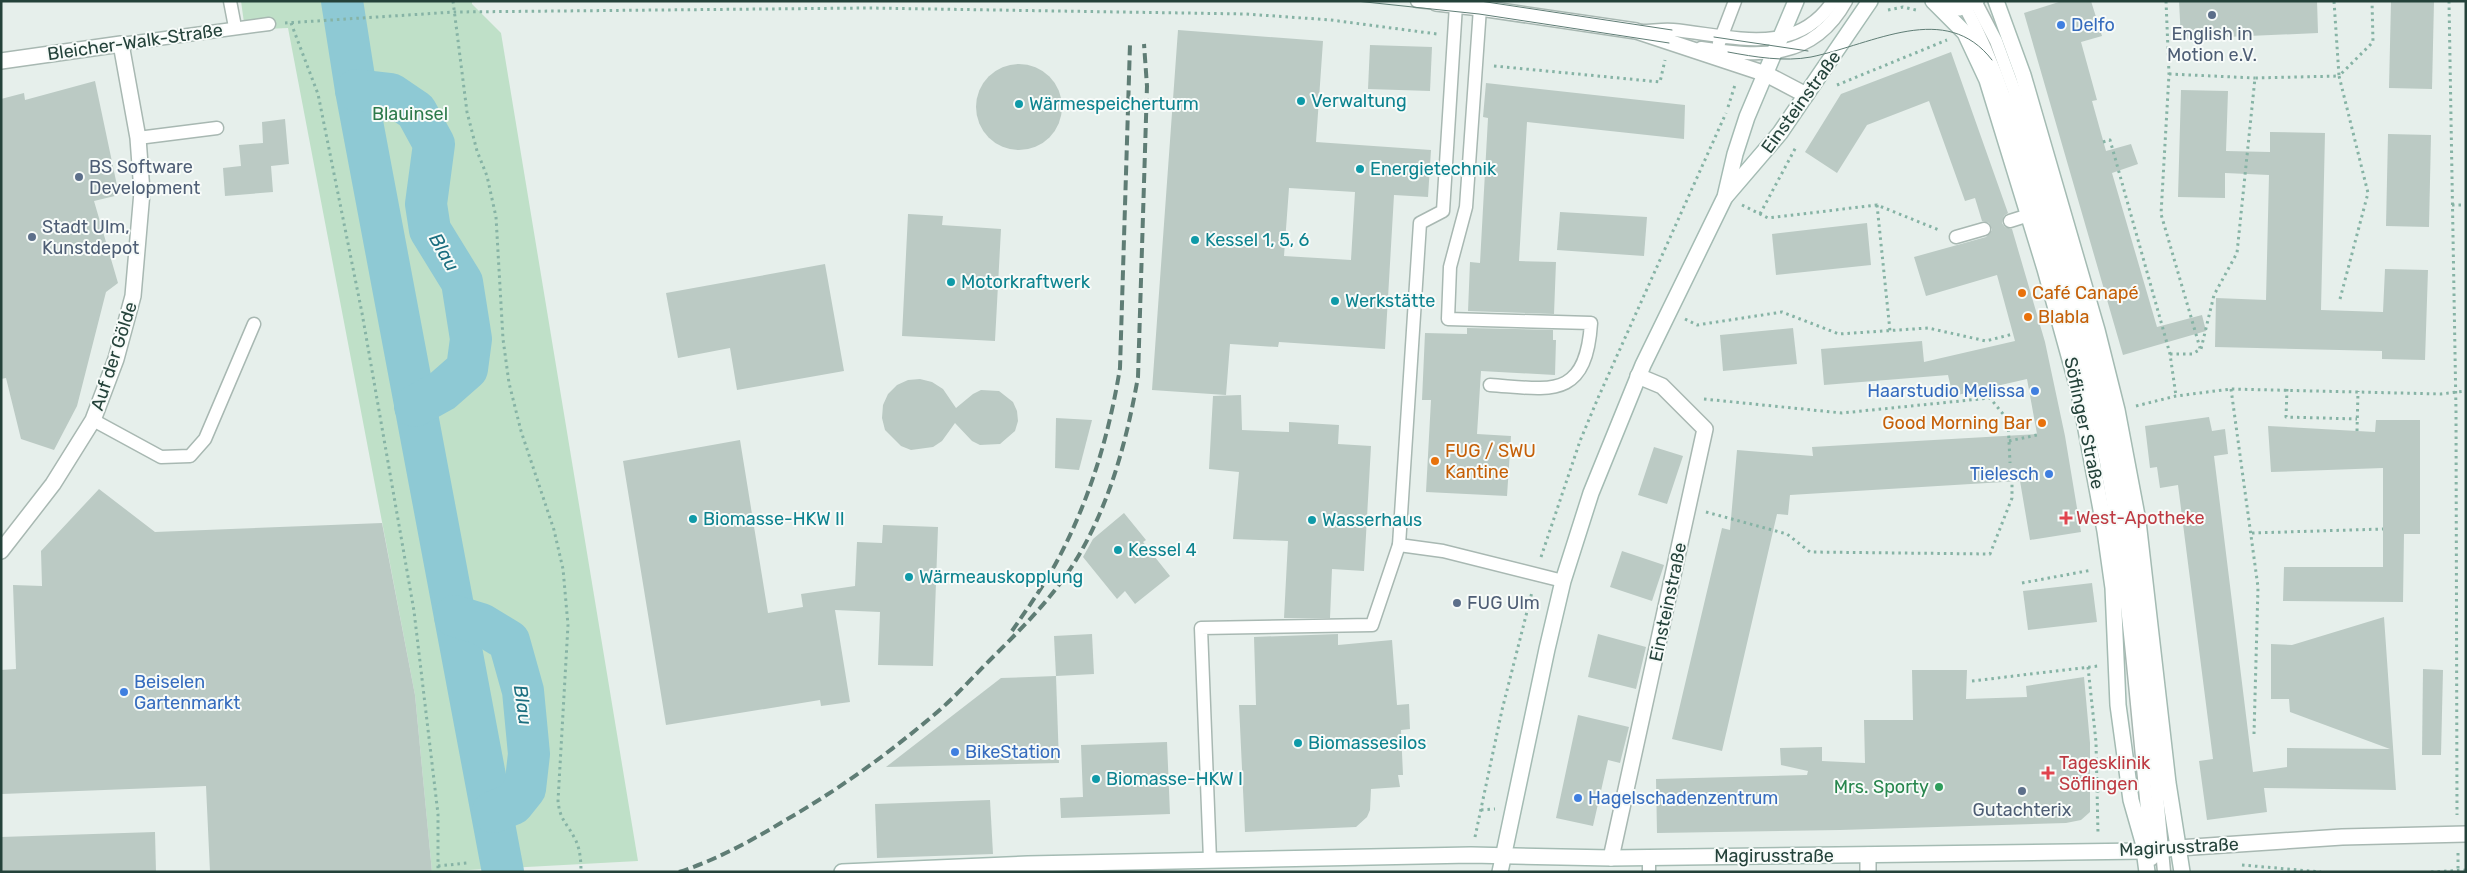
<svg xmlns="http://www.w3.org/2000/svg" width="2467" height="873" viewBox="0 0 2467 873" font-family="Rubik,sans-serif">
	<rect width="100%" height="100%" fill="#e6efeb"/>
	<path fill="#bfe0c8" d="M241,1H472V4L501,33L638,861L432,872L415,695L288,28L245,30Z"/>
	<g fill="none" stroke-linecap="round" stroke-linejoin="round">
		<g stroke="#8ec9d4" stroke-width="42">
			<path d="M342,1L356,90L503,872"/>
			<path d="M356,90L391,94L416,111L434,144L426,204L430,230L462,282L471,339L467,369L442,391L415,406"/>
			<path d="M455,616L481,624L509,641L523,691L529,754L525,789L513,804L493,812"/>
		</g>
	</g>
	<g fill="#bbcac4" fill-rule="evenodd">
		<path d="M2062,1H2091L2102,36L2081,42L2097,100L2092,101L2106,151L2131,144L2138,164L2112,173L2157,327L2202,315L2206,331L2123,355L2024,13Z"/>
		<path d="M2179,1H2317L2318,33L2181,39Z"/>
		<path d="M2391,1H2434L2432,89L2389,88Z"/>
		<path d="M1178,30L1323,41L1316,142L1431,150L1428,197L1394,195L1385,349L1279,342L1278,347L1230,344L1226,395L1152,390ZM1289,188L1355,192L1351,260L1284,256Z"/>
		<path d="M1370,45L1432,47L1430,91L1368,89Z"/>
		<path d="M1951,52L2008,213L2004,216L2002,223L2005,227L2012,229L2045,342L2065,436L2081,532L2030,540L2020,481L1790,495L1788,515L1777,514L1722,751L1672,739L1722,528L1730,530L1737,450L1813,456L1812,447L2037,434L2027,379L1953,396L1948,375L1824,385L1821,349L1922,341L1924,362L2015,341L1997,275L1926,296L1914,257L1986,237L1992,230L1989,223L1982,221L1975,198L1965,201L1929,101L1867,125L1837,173L1805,152L1841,94Z"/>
		<circle cx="1019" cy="107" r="43"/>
		<path d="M95,81L119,195L94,201L118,283L106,292L77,406L54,450L21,439L6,378L1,379V99L24,93L25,100Z"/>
		<path d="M1486,83L1685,105L1684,139L1527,122L1519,261L1556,262L1554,314L1468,311L1470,262L1480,263L1488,118L1483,117Z"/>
		<path d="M2181,90L2228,91L2226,151L2270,152V132L2325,133L2321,310L2383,312L2385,269L2428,270L2425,360L2382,359V351L2215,347L2216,298L2266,300L2269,175L2225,173V198L2178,197Z"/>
		<path d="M285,119L289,164L271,166L273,192L225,196L223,168L241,166L239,145L263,143L262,122Z"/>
		<path d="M2388,134L2431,135L2429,227L2386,226Z"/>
		<path d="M1560,212L1647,217L1644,256L1557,250Z"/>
		<path d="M908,214L943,216L942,225L1001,229L995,341L902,336Z"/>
		<path d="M1867,223L1871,265L1776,275L1772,234Z"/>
		<path d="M825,264L844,371L737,390L730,348L678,358L666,293Z"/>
		<path d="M1467,328L1553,330V340H1556L1555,375L1481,371L1477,434L1511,436L1507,496L1426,492L1431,400H1422L1425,333L1467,334Z"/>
		<path d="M1793,328L1797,364L1723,371L1720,335Z"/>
		<path d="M920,379L932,382L943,389L956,408L973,394L981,390L999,391L1013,402L1017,411L1018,421L1015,431L1000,444L980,445L972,441L955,423L942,441L933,447L911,450L901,446L885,430L882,418L883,405L888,394L897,385L908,380Z"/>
		<path d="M1241,395L1242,430L1289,432V422L1339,425L1338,444L1371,446L1364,571L1332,569L1330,618H1284L1288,541L1233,539L1239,472L1209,469L1213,396Z"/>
		<path d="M2209,417L2212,431L2225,429L2228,454L2214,456L2253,772L2287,767V748L2390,749L2290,712L2289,699H2271V644L2292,645L2384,617L2396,790L2264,788L2267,812L2207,820L2199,761L2213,759L2178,485L2160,488L2157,467L2150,468L2145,426Z"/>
		<path d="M1056,418L1092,420L1079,470L1055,468Z"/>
		<path d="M2376,420H2420V534H2404L2403,602L2283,601L2284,567H2383V468L2271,472L2268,426L2375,432Z"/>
		<path d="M740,440L768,613L803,607L801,594L855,586L857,542L882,543L883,525L938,527L933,666L878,665L880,612L835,610L850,702L821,706L820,700L666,725L623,461Z"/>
		<path d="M1654,447L1683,456L1667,504L1638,495Z"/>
		<path d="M99,489L155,532L382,523L415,695L432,872H210L206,786L2,794L1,670L16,669L13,585L42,586L41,551Z"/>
		<path d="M1124,513L1146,540L1143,542L1170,576L1135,604L1125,591L1117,599L1083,557L1093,539Z"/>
		<path d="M1622,551L1664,565L1652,601L1610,587Z"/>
		<path d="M2092,583L2097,622L2028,630L2023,591Z"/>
		<path d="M1092,634L1094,674L1056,676L1054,636Z"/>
		<path d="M1338,634V645L1392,640L1397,705L1409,704L1410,729L1401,730L1403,775H1398L1400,787L1371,789L1370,810L1367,817L1356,827L1245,832L1239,705H1256L1254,637Z"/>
		<path d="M1598,634L1646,647L1636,689L1588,677Z"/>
		<path d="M2423,669L2443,670L2441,755H2422Z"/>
		<path d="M1912,670H1967L1966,699L2027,697L2026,686L2084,677L2090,743V812L2081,820L2066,823L1840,830L1657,833L1656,779L1807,775L1808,771L1781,765L1780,748L1822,747V761L1865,763L1864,720H1913Z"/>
		<path d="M1056,676L1059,763L886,767L1001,678Z"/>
		<path d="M1578,715L1629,727L1620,763L1608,760L1593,826L1556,818Z"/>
		<path d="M1167,742L1170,814L1061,818L1060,798L1083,797L1081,745Z"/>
		<path d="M990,800L993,854L877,858L875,804Z"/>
		<path d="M155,832L156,872H1V837Z"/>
	</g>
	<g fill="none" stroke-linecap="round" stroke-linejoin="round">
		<defs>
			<g id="lane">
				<path d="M230,1L235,27"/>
				<path d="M1417,1L1436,3"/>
				<path d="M1962,1C2002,74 2022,151 2045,230C2067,307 2091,383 2106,462C2130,593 2138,727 2152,859"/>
				<path d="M1975,1L1996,41L2014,90L2087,337L2107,416L2130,552L2156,784L2164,872"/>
				<path d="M1456,5L1443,211L1420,223L1399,545L1443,551L1563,581"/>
				<path d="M1480,8L1466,207L1450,267L1448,319L1591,323C1586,401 1549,389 1490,385"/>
				<path d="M1642,31C1652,31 1663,29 1673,30C1729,35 1795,59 1833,1"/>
				<path d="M1719,43L1735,1"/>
				<path d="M121,44L269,24"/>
				<path d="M1701,48C1760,57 1813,61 1846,1"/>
				<path d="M138,138L217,128"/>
				<path d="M2010,221L2029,215"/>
				<path d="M1956,237L1984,229"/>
				<path d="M93,420L161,457L190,456L205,439L254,324"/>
				<path d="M1649,857V872"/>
				<path d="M1210,860L1201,628L1372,625L1399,545"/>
			</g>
			<g id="street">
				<path d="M1436,3L1480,8L1636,31L1766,74L1806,95"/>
				<path d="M1,61L121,44L138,138L142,192L133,296L116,359L93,420L53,484L1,551"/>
				<path d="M2178,848L2342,837L2466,834"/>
				<path d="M1868,855V872"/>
				<path d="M1611,858L1705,429L1662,386L1638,376"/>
			</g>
			<g id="secondary">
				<path d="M1933,1L1965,33L1987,80L2045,269L2079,392L2105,531L2113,588L2118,705L2131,800L2143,842L2147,872"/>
				<path d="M1996,1L2023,75L2097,330L2117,410L2138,521L2168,783L2182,872"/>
				<path d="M1937,4L1959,8L1976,1"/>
				<path d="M1726,196L1780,133L1870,1"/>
				<path d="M842,872L1028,864L1471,855L1611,858L2144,851L2178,848"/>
				<path d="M1500,872L1547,649L1563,581L1591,493L1643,365L1725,197L1735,154L1747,117L1796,1"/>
			</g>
		</defs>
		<use href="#lane" stroke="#a8b8b2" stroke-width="15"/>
		<use href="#street" stroke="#a8b8b2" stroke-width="18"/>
		<use href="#secondary" stroke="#a4bbb3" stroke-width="18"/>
		<g stroke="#86b3a5" stroke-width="3" stroke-dasharray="2.5 4" stroke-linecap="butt">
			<path d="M453,1L467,112L477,151L487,176L496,217L503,339L509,383L521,431L554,530L563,569L568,625L558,801C560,820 566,822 574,837C580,847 581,860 581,872"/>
			<path d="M2166,1L2169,74L2161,214L2200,348"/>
			<path d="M2449,1L2456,411L2457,815"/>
			<path d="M1888,10L1903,7L1916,10"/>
			<path d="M285,23L454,12L869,8L1246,14L1331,20L1437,34"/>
			<path d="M291,23L318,94L362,313L414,611L438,814V872"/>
			<path d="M1494,66L1660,82L1665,60"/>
			<path d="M2169,74L2255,78"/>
			<path d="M1837,85L1947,40"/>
			<path d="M1728,107L1735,85"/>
			<path d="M2103,142L2110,140L2170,354L2176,396"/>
			<path d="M1742,205L1768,218L1877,205L1939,230"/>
			<path d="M1877,205L1890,331"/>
			<path d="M2452,205H2466"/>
			<path d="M1760,214L1796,147"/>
			<path d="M2340,299L2368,193L2339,76L2373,42L2372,1"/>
			<path d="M1685,319L1697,325L1782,312L1839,334L1928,328L1986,341L2013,334"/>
			<path d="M2170,354H2192L2201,349L2214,295L2237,253L2255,78L2339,76L2334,1"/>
			<path d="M2231,389L2258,587L2254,734"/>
			<path d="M2287,389L2286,417L2357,419"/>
			<path d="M1704,399L1842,413L1990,398L2008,420L2010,463"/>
			<path d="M2136,406L2176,396L2231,389L2441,394L2466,391"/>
			<path d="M2357,431L2358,391"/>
			<path d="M2009,441L2037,435"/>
			<path d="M1706,512L1787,534L1810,552L1990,554L2012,498V481"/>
			<path d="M2252,533L2383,529"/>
			<path d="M1541,557L1580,441L1598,398L1726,113"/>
			<path d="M2022,583L2092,570"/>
			<path d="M2088,667L2096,742L2098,834"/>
			<path d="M1972,681L2098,666"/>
			<path d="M2097,791L2111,790"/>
			<path d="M1481,810L1495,809"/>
			<path d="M1475,837L1502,710L1532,592"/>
			<path d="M2458,853V870"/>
			<path d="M2242,865L2321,872"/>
			<path d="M438,866L467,863"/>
			<path d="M2431,872L2466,870"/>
		</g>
		<use href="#lane" stroke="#fff" stroke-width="12"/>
		<use href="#street" stroke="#fff" stroke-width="15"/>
		<use href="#secondary" stroke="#fff" stroke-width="15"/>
		<g stroke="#5f7d75" stroke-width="1">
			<path d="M1356,1L1479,14L1669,43"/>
			<path d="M1480,1L1672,30"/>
			<path d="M1714,37L1808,51"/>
			<path d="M1728,52C1755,57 1784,62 1811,57C1874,44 1946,0 1992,60"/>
		</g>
		<g stroke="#5f7d75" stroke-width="4" stroke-dasharray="10 5" stroke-linecap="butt">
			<path d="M1012,631C1027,609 1043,587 1056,563C1089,502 1109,436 1120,368L1130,44"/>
			<path d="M679,872C716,860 751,841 784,821C838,790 888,754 935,714C954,698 971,679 989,661C1022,628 1055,596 1079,555C1111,500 1127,439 1138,377L1147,86L1144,44"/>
		</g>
	</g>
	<g fill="#5c6f8a" stroke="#f7fbf9" stroke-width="2">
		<circle cx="2212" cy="15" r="5"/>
		<circle cx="79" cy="177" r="5"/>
		<circle cx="32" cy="237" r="5"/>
		<circle cx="1457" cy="603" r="5"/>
		<circle cx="2022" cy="791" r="5"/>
	</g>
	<g fill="#3f7fe0" stroke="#f7fbf9" stroke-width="2">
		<circle cx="2061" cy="25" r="5"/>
		<circle cx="2035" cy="391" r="5"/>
		<circle cx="2049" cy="474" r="5"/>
		<circle cx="124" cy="692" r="5"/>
		<circle cx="955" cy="752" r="5"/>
		<circle cx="1578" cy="798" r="5"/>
	</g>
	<g fill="#0f9aa8" stroke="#f7fbf9" stroke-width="2">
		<circle cx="1301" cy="101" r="5"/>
		<circle cx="1019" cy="104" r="5"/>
		<circle cx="1360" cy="169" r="5"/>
		<circle cx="1195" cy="240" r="5"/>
		<circle cx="951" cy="282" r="5"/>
		<circle cx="1335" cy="301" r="5"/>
		<circle cx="693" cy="519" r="5"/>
		<circle cx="1312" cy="520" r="5"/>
		<circle cx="1118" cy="550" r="5"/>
		<circle cx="909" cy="577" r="5"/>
		<circle cx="1298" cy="743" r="5"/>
		<circle cx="1096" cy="779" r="5"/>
	</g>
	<g fill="#e8710a" stroke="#f7fbf9" stroke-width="2">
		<circle cx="2022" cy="293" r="5"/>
		<circle cx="2028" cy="317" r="5"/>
		<circle cx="2042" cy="423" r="5"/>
		<circle cx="1435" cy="461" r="5"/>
	</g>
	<g fill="#e0444e" stroke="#f7fbf9" stroke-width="2">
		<path d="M2063.5 510.5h5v5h5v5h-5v5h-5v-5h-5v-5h5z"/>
		<path d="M2045.5 765.5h5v5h5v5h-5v5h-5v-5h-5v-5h5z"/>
	</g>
	<circle fill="#2e9e5b" stroke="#f7fbf9" stroke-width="2" cx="1939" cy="787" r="5"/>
	<g text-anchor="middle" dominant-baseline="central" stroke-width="4" stroke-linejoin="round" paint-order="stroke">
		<g font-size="18" fill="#366cbe" stroke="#f7fbf9" text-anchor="start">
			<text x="2071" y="25">Delfo</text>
			<text x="2025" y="391" text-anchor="end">Haarstudio Melissa</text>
			<text x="2039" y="474" text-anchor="end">Tielesch</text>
			<text x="134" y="682">Beiselen<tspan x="134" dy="21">Gartenmarkt</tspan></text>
			<text x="965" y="752">BikeStation</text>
			<text x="1588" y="798">Hagelschadenzentrum</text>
		</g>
		<g font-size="18" fill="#4e5e75" stroke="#f7fbf9" text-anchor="start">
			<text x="2212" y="34" text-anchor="middle">English in<tspan x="2212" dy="21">Motion e.V.</tspan></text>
			<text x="89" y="167">BS Software<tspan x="89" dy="21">Development</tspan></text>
			<text x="42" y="227">Stadt Ulm,<tspan x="42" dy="21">Kunstdepot</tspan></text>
			<text x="1467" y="603">FUG Ulm</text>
			<text x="2022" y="810" text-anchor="middle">Gutachterix</text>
		</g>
		<g font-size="18" fill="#24423a" stroke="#f7fbf9">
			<text transform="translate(135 42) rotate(-8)">Bleicher-Walk-Straße</text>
			<text transform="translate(1801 102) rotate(-54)">Einsteinstraße</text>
			<text transform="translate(114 356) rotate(-72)">Auf der Gölde</text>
			<text transform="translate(2084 423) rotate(78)">Söflinger Straße</text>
			<text transform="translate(1668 602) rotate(-78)">Einsteinstraße</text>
			<text transform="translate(2179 847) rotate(-3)">Magirusstraße</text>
			<text x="1774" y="856">Magirusstraße</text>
		</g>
		<g font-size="18" fill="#0d838f" stroke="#f7fbf9" text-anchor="start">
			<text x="1311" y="101">Verwaltung</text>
			<text x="1029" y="104">Wärmespeicherturm</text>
			<text x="1370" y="169">Energietechnik</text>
			<text x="1205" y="240">Kessel 1, 5, 6</text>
			<text x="961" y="282">Motorkraftwerk</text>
			<text x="1345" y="301">Werkstätte</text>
			<text x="703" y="519">Biomasse-HKW II</text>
			<text x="1322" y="520">Wasserhaus</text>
			<text x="1128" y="550">Kessel 4</text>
			<text x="919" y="577">Wärmeauskopplung</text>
			<text x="1308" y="743">Biomassesilos</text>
			<text x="1106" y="779">Biomasse-HKW I</text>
		</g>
		<g font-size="18" fill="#2d7a4b" stroke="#f7fbf9">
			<text x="410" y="114">Blauinsel</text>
		</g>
		<g font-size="18" fill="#c56008" stroke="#f7fbf9" text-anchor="start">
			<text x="2032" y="293">Café Canapé</text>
			<text x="2038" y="317">Blabla</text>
			<text x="2032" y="423" text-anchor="end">Good Morning Bar</text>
			<text x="1445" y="451">FUG / SWU<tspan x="1445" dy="21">Kantine</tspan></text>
		</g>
		<g font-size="18" fill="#be3a42" stroke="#f7fbf9" text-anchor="start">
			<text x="2076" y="518">West-Apotheke</text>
			<text x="2059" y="763">Tagesklinik<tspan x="2059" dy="21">Söflingen</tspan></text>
		</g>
		<g font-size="18" fill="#27864d" stroke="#f7fbf9" text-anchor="end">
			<text x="1929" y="787">Mrs. Sporty</text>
		</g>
		<g font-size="19" font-style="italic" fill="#1c6f80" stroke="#f7fbf9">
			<text transform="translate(444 252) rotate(60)">Blau</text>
			<text transform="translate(523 705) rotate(82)">Blau</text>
		</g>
	</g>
	<rect width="2467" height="873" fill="none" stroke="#24423a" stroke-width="5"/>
</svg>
